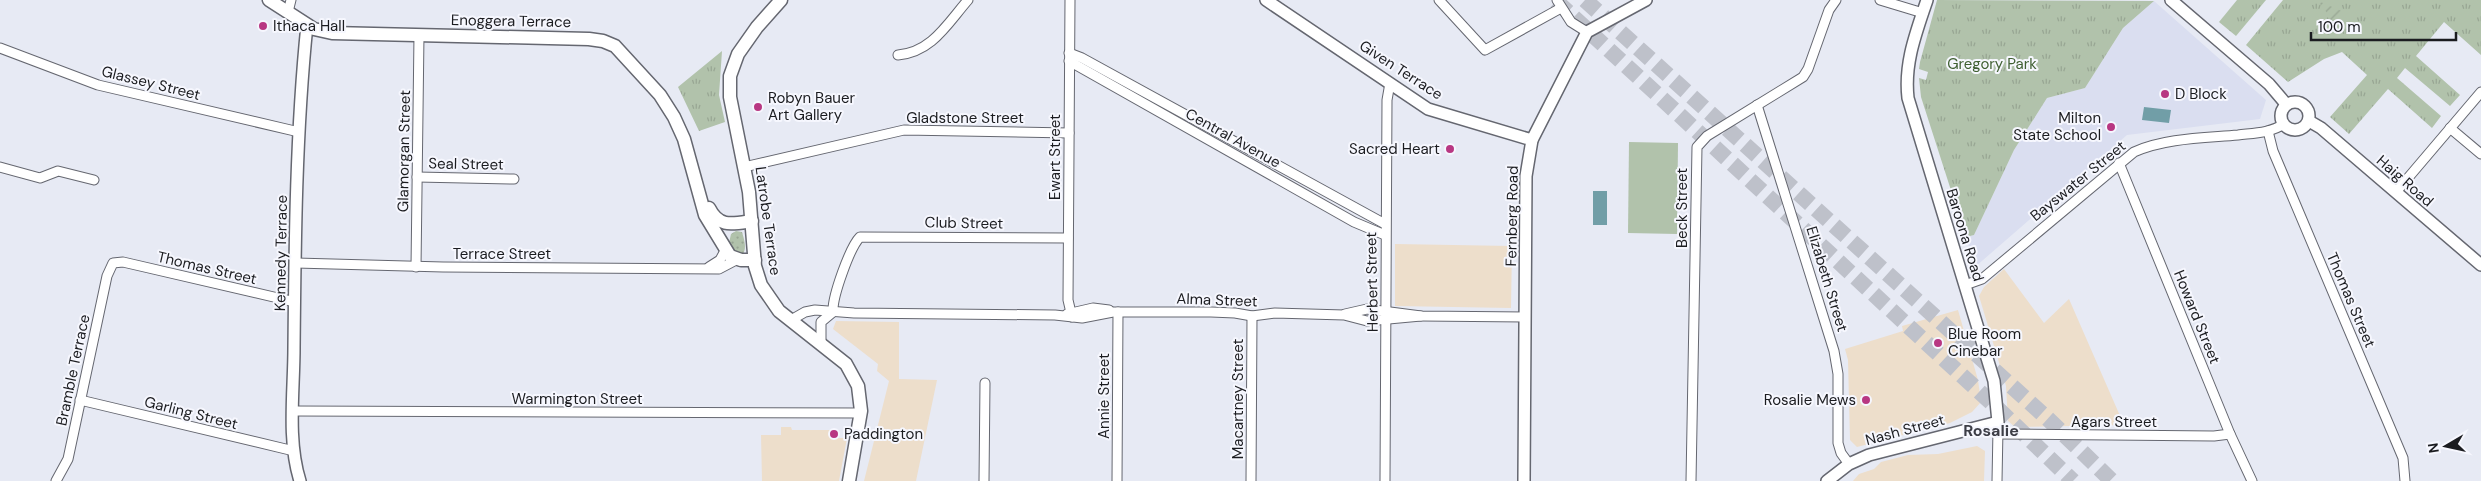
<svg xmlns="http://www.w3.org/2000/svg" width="2481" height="481" viewBox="0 0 2481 481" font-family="'DM Sans',sans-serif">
	<defs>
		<pattern id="grass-dots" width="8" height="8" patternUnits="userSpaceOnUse" patternTransform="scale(1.25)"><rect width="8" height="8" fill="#b1c2ab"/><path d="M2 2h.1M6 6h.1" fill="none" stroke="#98a693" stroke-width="1.8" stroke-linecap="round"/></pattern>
		<pattern id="park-tufts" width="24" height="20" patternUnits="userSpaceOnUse" patternTransform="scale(1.25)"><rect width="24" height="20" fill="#b1c2ab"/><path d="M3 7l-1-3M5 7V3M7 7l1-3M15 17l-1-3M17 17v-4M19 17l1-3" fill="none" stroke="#98a693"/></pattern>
		<pattern id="garden-furrows" width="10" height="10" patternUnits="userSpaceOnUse" patternTransform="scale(1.25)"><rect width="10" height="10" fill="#b1c2ab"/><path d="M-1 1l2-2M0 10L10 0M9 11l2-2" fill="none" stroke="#98a693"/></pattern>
	</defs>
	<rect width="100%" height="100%" fill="#e7eaf4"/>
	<g fill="#eddecb">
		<path d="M1395,244L1512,246L1511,308L1395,306Z"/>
		<path d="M2004,269L2044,323L2069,299L2124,425L2015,427L2008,421L2006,386L1979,296L1984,287Z"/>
		<path d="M1958,310L1978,380L1981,402L1972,412L1950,423L1857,447L1850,440L1848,360L1845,349L1903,331L1902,326Z"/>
		<path d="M836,321L899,322V379L937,380L916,481H864L889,381L877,371L878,364L833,329Z"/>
		<path d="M781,427H791L792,430H835V438H847L839,481H762L761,435H781Z"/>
		<path d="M1977,446L1985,451L1984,481H1853L1859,474L1874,469L1881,462L1908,455L1938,454Z"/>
	</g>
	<path fill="#dadef0" d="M2154,1L2266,100L2260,119L2127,135L1975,267L1966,237L1974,235L2014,150L2047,98L2085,88L2123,28Z"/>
	<path fill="url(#grass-dots)" d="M736,231L742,232C744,239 747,248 743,254L734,252L729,243L731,234Z"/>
	<g fill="url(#park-tufts)">
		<path d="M1937,0L2154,1L2123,28L2085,88L2047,98L2014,150L1974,235L1966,237L1921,97L1919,78L1926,80L1928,72L1919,69L1920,62Z"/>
		<path d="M2237,0H2266L2236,36L2219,22Z"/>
		<path d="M2283,0H2481V55L2444,22L2416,56L2460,95L2450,106L2405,68L2397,78L2441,116L2432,128L2388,89L2349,134L2330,117L2367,75L2342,52L2324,59L2288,82L2246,45Z"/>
		<path d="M722,51L719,95L725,122L699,131L678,87Z"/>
	</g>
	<path fill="url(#garden-furrows)" d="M2316,0L2344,12L2331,36L2324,33C2334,20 2327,10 2316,0Z"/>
	<path fill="#b1c2ab" d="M1629,142L1678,143L1677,234L1628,233Z"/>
	<g fill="#719ea7">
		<path d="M2144,107L2171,110L2169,123L2142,120Z"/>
		<rect x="1593" y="191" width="14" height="34"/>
	</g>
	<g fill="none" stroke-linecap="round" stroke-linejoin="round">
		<g stroke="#bec1ca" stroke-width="16" stroke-dasharray="16 8" stroke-linecap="butt">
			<path d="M1585,0L2048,419L2112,481"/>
			<path d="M1556,1L1996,407L2073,481"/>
		</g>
		<defs>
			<g id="minor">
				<path d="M1070,0L1068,300L1072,317"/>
				<path d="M1439,0L1485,50L1561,8"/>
				<path d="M1557,0L1571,22L1587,32"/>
				<path d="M1880,0L1923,13"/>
				<path d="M288,12L291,0"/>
				<path d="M0,48L98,85L299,132"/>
				<path d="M1069,53L1082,58L1385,224"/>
				<path d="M898,55C932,52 947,24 968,0"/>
				<path d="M1069,61L1354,222L1385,235"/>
				<path d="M1757,105L1834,351L1838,374V443L1841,453L1849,464"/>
				<path d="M2450,128L2481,154"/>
				<path d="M2268,131L2273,151L2403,458L2405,481"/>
				<path d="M2119,163L2230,434L2252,481"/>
				<path d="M0,167L40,178L58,171L94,180"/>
				<path d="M744,167L904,130L1069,133"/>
				<path d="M417,177L514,179"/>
				<path d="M2396,192L2481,92"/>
				<path d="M296,263L443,267L719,269L738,259"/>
				<path d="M416,267L419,35"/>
				<path d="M709,267L720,260L726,249"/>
				<path d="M1965,285L1982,279L2134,152C2165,138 2205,138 2238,135C2254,133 2270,133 2284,124"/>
				<path d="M833,312C832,297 850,247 860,237L1068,238"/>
				<path d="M1067,314L1093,308L1109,310"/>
				<path d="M1345,314L1367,309L1421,316L1525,317"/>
				<path d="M791,320L805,312L815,310L854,313L1055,315L1082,318L1113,312H1211L1235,313L1252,316L1275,313L1344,315L1367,321L1421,316"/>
				<path d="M821,344V322L833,312"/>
				<path d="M80,400L294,451"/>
				<path d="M294,411L861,413"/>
				<path d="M1998,434L2214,436L2230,434"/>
				<path d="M56,481L68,459L107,276L113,263L123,262L295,302"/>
				<path d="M984,481L985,383"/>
				<path d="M1117,481L1118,312"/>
				<path d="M1251,481L1252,316"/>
				<path d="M1385,481L1387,100L1390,83"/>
				<path d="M1691,481L1697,147L1707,136L1803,77L1808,69L1829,10L1836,0"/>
				<path d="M1997,481L1998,429"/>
			</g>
			<g id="tertiary">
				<path d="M1266,0L1428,109L1532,140"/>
				<path d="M2171,0L2269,84L2286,104"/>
				<circle cx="2295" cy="116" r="14"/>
				<path d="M2309,121L2321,128L2481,265"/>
				<path d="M300,481C287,440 294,391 294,348C295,240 296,132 307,25"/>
				<path d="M1524,481L1526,176L1532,140L1587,32L1646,0"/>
				<path d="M1827,481L1849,464L1869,455L1998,422L1994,381L1908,98C1904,63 1916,33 1927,0"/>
			</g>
			<g id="secondary">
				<path d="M269,0L314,29L332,33L589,39L603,41L615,46L660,95L674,117L684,139L705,215L730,256L741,260H755"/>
				<path d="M781,0L757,27L738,54L730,76V97L749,192L755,266L761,285L779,311L846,364L858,386L861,411L849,481"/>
				<path d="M709,208C719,228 732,224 752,221"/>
			</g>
		</defs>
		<use href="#minor" stroke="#656770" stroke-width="11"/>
		<use href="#tertiary" stroke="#656770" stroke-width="14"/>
		<use href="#secondary" stroke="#656770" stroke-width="15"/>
		<use href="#minor" stroke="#fff" stroke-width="9"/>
		<use href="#tertiary" stroke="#fff" stroke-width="11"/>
		<use href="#secondary" stroke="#fff" stroke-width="12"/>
	</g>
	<g fill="#b83782" stroke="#f6f7fe" stroke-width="2">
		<circle cx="263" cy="26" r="5"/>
		<circle cx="2165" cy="94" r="5"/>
		<circle cx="758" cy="107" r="5"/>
		<circle cx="2111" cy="127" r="5"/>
		<circle cx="1450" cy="149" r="5"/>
		<circle cx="1938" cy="343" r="5"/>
		<circle cx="1866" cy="400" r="5"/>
		<circle cx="834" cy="434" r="5"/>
	</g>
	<g text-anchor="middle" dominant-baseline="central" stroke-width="4" stroke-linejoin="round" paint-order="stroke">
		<g font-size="15" fill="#1b1c20" stroke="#f6f7fe">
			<text transform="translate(511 21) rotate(1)">Enoggera Terrace</text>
			<text transform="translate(1401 70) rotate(33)">Given Terrace</text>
			<text transform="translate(151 83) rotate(14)">Glassey Street</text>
			<text x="965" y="118">Gladstone Street</text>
			<text transform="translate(1233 138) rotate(29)">Central Avenue</text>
			<text transform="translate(404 151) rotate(-89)">Glamorgan Street</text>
			<text transform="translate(1055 157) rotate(-90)">Ewart Street</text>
			<text transform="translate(466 164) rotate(1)">Seal Street</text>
			<text transform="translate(2078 181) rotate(-39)">Bayswater Street</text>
			<text transform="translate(2405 181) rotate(41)">Haig Road</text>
			<text transform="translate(1682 208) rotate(-90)">Beck Street</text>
			<text transform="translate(1512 216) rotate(-89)">Fernberg Road</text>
			<text transform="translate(768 221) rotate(82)">Latrobe Terrace</text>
			<text transform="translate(964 223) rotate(1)">Club Street</text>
			<text transform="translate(1965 235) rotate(73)">Baroona Road</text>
			<text transform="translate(281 253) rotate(-89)">Kennedy Terrace</text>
			<text x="502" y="254">Terrace Street</text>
			<text transform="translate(207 268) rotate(13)">Thomas Street</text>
			<text transform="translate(1827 279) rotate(73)">Elizabeth Street</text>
			<text transform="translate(1372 282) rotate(-91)">Herbert Street</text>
			<text transform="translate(1217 300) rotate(2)">Alma Street</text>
			<text transform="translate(2351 300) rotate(67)">Thomas Street</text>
			<text transform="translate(2197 317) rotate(68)">Howard Street</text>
			<text transform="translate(73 370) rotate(-78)">Bramble Terrace</text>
			<text transform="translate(1104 396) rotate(-90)">Annie Street</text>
			<text x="577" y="399">Warmington Street</text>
			<text transform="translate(1238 399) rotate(-90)">Macartney Street</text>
			<text transform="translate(191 413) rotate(14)">Garling Street</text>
			<text x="2114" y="422">Agars Street</text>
			<text transform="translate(1905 430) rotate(-15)">Nash Street</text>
		</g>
		<g font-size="15" fill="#1b1c20" stroke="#f6f7fe" text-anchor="start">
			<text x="273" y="26">Ithaca Hall</text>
			<text x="2175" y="94">D Block</text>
			<text x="768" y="98">Robyn Bauer<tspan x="768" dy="17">Art Gallery</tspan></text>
			<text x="2101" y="118" text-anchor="end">Milton<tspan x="2101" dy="17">State School</tspan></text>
			<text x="1440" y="149" text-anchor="end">Sacred Heart</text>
			<text x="1948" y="334">Blue Room<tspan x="1948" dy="17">Cinebar</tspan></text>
			<text x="1856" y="400" text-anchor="end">Rosalie Mews</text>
			<text x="844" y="434">Paddington</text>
		</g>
		<g font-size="15" fill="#406033" stroke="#f6f7fe">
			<text x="1992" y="64">Gregory Park</text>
		</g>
		<g font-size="16" font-weight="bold" fill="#3d3e47" stroke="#f6f7fe">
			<text x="1991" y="430">Rosalie</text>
		</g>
	</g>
	<g transform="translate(2446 446) rotate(261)" stroke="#f6f7fe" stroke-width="4" paint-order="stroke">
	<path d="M0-4L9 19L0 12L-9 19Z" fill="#1b1c20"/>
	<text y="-8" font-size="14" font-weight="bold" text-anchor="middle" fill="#1b1c20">N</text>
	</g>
	<path d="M2311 32v8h145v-8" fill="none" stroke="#1b1c20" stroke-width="2.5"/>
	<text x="2318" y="32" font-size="15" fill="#1b1c20" stroke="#f6f7fe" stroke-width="4" paint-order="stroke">100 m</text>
</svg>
